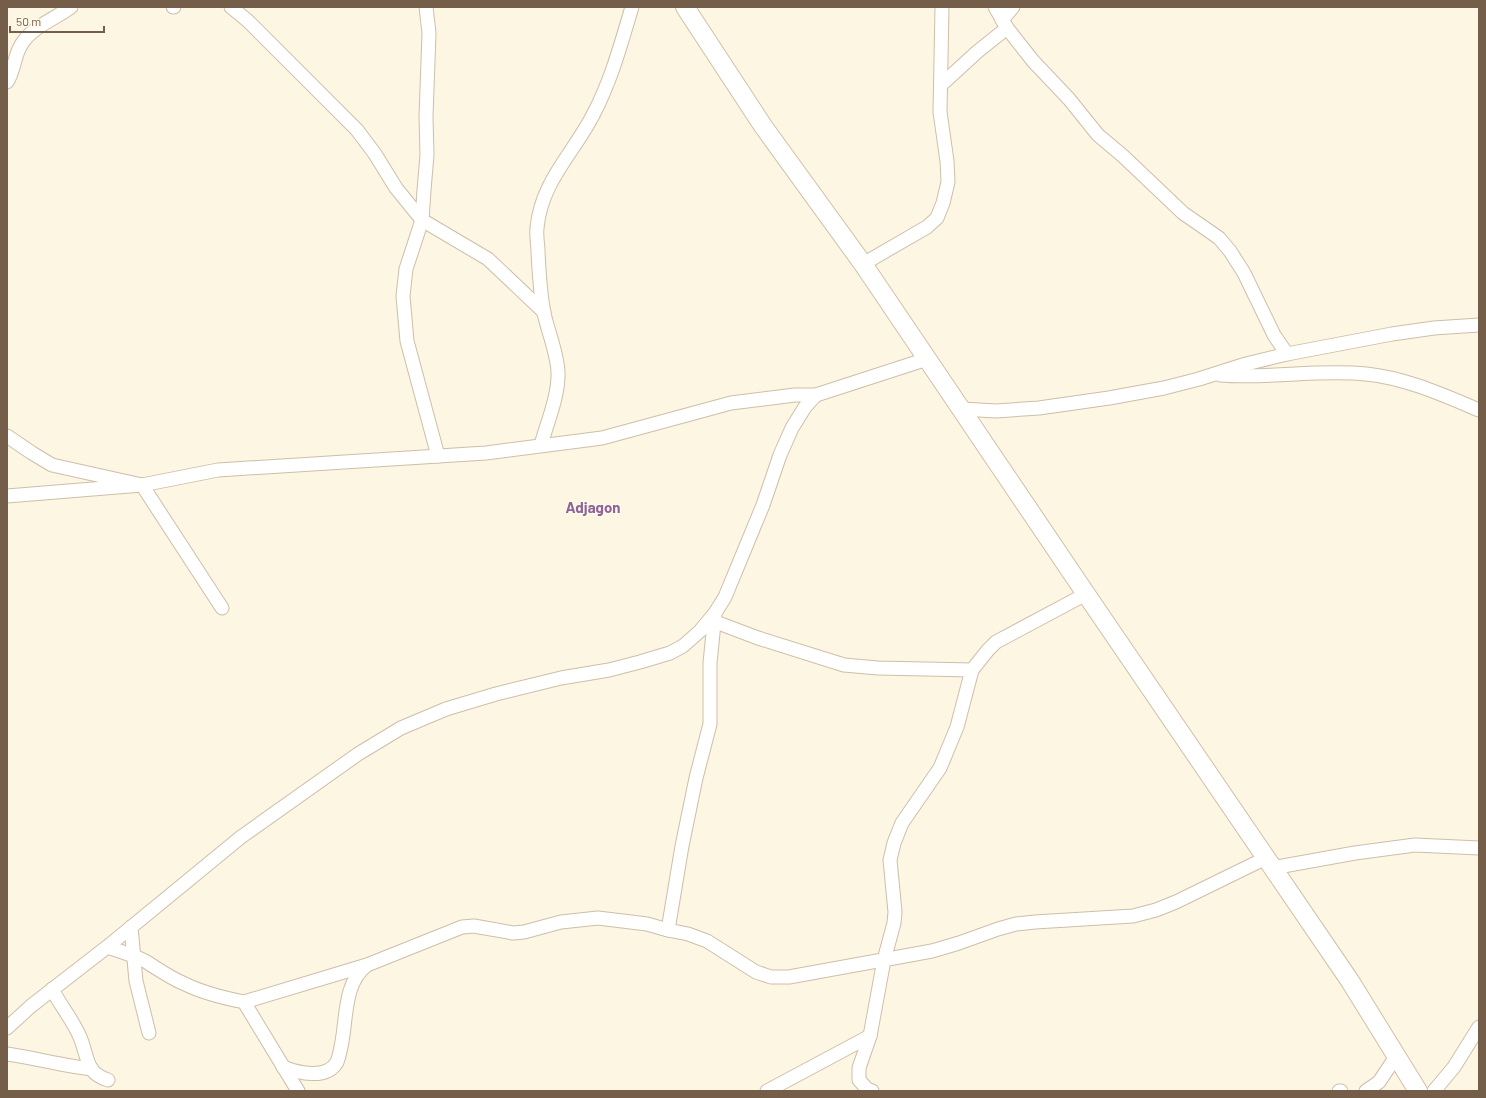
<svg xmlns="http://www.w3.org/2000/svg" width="1486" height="1098" viewBox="0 0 1486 1098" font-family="Barlow,sans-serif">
	<rect width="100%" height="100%" fill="#fcf6e3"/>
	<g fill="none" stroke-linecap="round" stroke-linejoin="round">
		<defs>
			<g id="street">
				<path d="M173,7H174"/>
				<path d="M231,7L248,21L357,130L375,154L396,188L422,220L488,259L544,312"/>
				<path d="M426,7L429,33L426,117L427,155L424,190L422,220L406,269L403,296L407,341L438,456"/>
				<path d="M995,7L1007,28L1033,61L1069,99L1098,135L1123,156L1183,213L1219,238L1230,251L1244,273L1274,335L1287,354"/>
				<path d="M1002,20L1013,7"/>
				<path d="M7,82C14,71 14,58 20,47C29,28 55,19 71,7"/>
				<path d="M941,85L977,52L1007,28"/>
				<path d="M863,264L927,227L937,218L943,203L948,182L947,161L940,112L942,7"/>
				<path d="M1220,375C1269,379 1318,369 1366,374C1406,378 1443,395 1479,410"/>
				<path d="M962,409L996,411L1039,408L1109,398L1164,388L1199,379L1246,364L1287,354L1392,334L1434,328L1479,325"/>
				<path d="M7,436L32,453L52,465L142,485L222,608"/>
				<path d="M541,445C547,423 559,395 558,372C557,352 548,332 544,313C540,293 539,272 538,252C538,244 536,236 537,228C541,182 573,154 593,115C611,81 621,44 632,7"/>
				<path d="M7,496L142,485L218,470L486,453L602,438L731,403L795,395H816L927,359"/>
				<path d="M715,613L710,663V724L696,778L682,846L668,930L688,934L707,941L756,972L771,977H789L932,951L959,943L998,929L1016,924L1035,922L1133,916L1156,910L1176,902L1266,858"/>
				<path d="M713,621L758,638L844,665L878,668L972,670"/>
				<path d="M1272,868L1355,853L1415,845L1479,848"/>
				<path d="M131,927L136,981L149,1033"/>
				<path d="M107,947C120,951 133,955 145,961C158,969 170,978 185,984C203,993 224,998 244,1002L298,1091"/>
				<path d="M52,989C60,1005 72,1019 79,1035C84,1044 86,1062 92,1070C96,1075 102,1078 108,1080"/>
				<path d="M244,1002L367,965L462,927L474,926L513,933L524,932L561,922L598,918L647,924L668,930"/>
				<path d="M7,1028L31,1006L107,947L241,837L358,754L401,728L446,709L496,694L561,678L609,670L640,662L670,653L683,646L700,631L715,613L725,597L763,505L780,455L792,428L805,407L816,395"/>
				<path d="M7,1054C36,1058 63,1066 92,1069"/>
				<path d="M283,1067C298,1073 327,1080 337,1062C339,1057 340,1052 341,1047C347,1020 343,983 367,965"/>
				<path d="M767,1091L870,1036"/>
				<path d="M872,1091L867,1089L859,1080V1068L870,1036L884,960L894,923L895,912L890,860L894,843L902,823L940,768L957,727L972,670L988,650L996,642L1086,594"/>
				<path d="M1339,1091H1341"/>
				<path d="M1366,1091L1379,1082L1397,1055"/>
				<path d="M1434,1091L1454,1067L1479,1027"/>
			</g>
			<path id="secondary" d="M685,7L763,126L863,264L1086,594L1350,981L1418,1091"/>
		</defs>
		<use href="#street" stroke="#cebeaa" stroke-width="15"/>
		<use href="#secondary" stroke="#d1bfa7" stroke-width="20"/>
		<use href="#street" stroke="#fff" stroke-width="13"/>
		<use href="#secondary" stroke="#fff" stroke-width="18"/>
	</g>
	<g text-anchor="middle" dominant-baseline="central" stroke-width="3" stroke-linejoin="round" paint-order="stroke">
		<g font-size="15" font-weight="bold" fill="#8d6499" stroke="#fff9ea">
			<text x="593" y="507">Adjagon</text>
		</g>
	</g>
	<rect width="1486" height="1098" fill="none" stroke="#755e49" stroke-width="16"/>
	<path d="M10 26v6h94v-6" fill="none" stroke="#755e49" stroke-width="2"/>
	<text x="16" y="26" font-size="12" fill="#755e49" stroke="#fff9ea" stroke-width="3" paint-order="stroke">50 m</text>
</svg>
